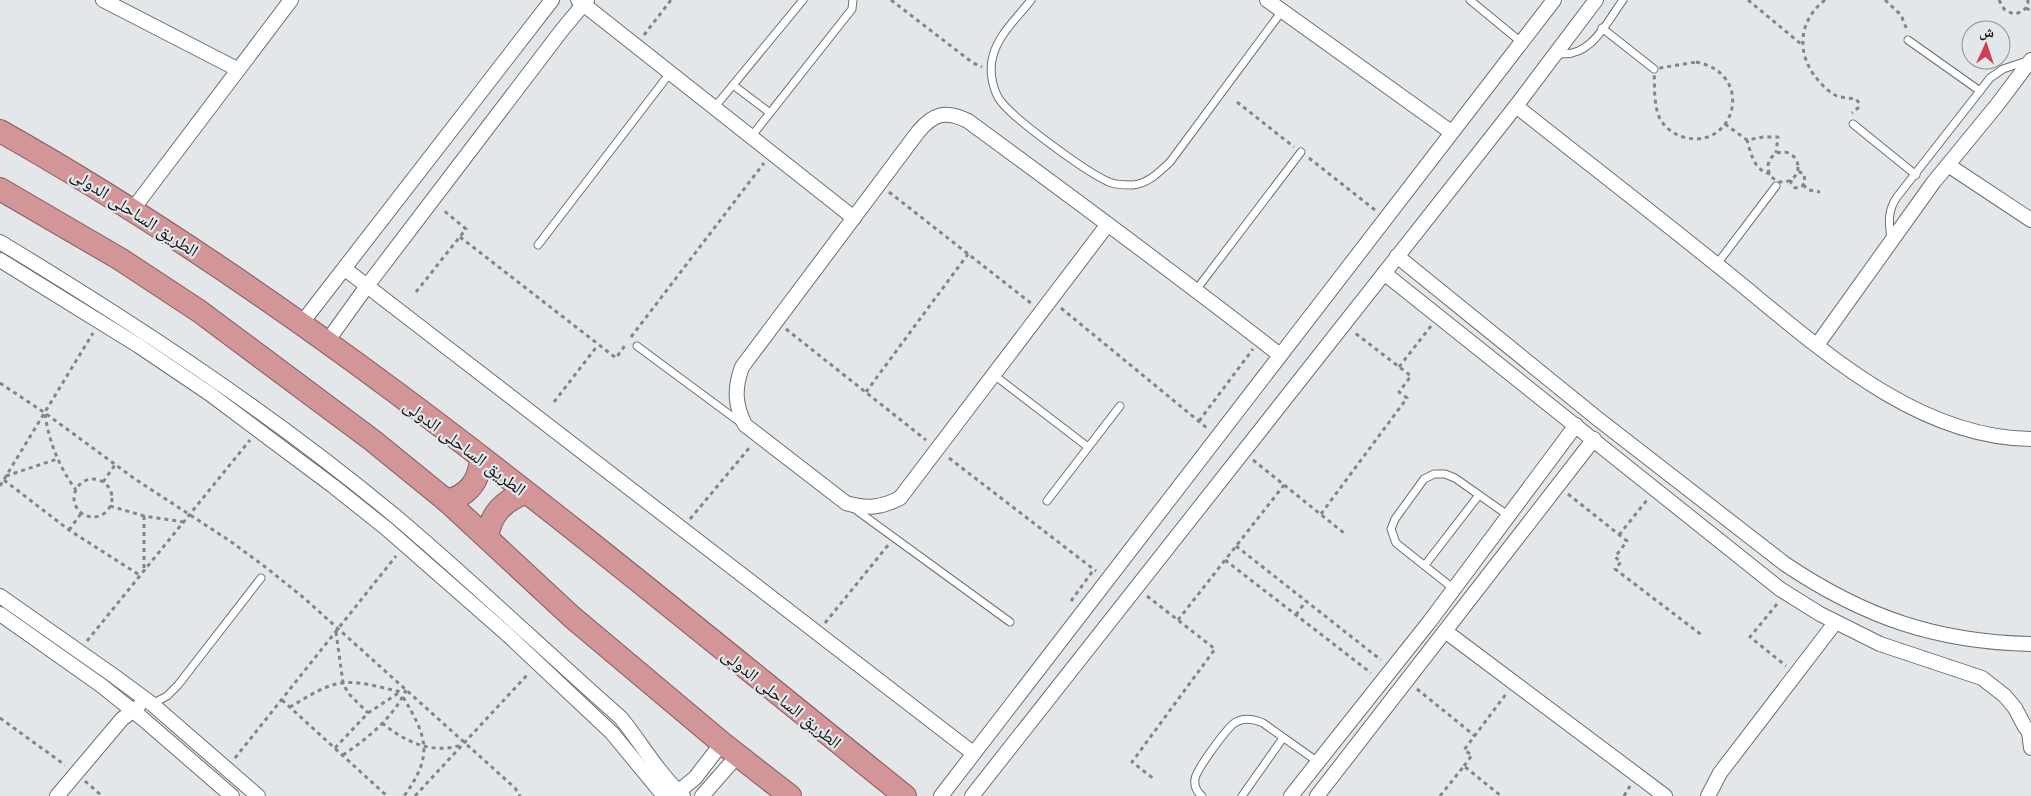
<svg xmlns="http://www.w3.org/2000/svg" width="2031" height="796" viewBox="0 0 2031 796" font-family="'Roboto Serif','Noto Naskh Arabic',serif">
	<rect width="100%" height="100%" fill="#e3e7ea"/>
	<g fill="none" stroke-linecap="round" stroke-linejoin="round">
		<defs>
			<g id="service">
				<path d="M1031,0C1018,17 998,35 993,56C989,69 992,86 998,97C1008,116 1088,173 1109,182C1115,185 1125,185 1132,185C1148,184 1159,172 1170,162L1282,11"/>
				<path d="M1470,0L1521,42"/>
				<path d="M1602,28L1654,69"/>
				<path d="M1908,40L1980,91"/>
				<path d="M1557,53C1590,60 1606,23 1623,0"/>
				<path d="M733,85L770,113"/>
				<path d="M714,108L803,0"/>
				<path d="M1853,124L1916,175"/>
				<path d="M751,137L852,9L853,0"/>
				<path d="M1891,239C1889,224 1887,211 1897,197L1990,78L2003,69L2027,61"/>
				<path d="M538,245L670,73"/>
				<path d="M1717,264L1776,186"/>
				<path d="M1196,290L1301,152"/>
				<path d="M637,346L741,423"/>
				<path d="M994,375L1088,447"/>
				<path d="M1047,501L1120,406"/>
				<path d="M852,507L1010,622"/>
				<path d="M1425,565L1479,495"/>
				<path d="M1454,589L1396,543L1391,529L1395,519L1424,479L1434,474H1445L1455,478L1509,516"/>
				<path d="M152,704L167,696L178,685L261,578"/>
				<path d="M1202,796C1197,792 1194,786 1195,779C1196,770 1228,726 1236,722C1245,717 1254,719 1263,723L1318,762"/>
				<path d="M1242,796L1283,738"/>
			</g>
			<g id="minor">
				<path d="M103,0L237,69"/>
				<path d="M578,0L854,218"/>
				<path d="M1267,0L1451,132"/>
				<path d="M1516,106C1583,159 1650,211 1716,264C1806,335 1908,438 2031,439"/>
				<path d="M1948,165L2031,220"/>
				<path d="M133,209L291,0"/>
				<path d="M1108,224L900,498C881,508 866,509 846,503L745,425C735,405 734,389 742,367L918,132C934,113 946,110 968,121C1073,198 1177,275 1280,355"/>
				<path d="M0,242C137,325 271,413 395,516C472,581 545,651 621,718C642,744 658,773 683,796"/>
				<path d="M1397,256L1598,419L1785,564C1864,617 1936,642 2031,644"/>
				<path d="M0,260L139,346L210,394L333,486L387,529L509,636L612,733L664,796"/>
				<path d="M345,269L973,753"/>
				<path d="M1384,273L1780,589L1820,614L1880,644L1982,678L2005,696L2015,708L2025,727L2031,733"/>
				<path d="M301,324L552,0"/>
				<path d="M326,343L367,286L562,30L587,0"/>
				<path d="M1817,345L1933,183L1997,105L2031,60"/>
				<path d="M0,596L114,676L152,704L258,796"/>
				<path d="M0,614L102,686L143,719L232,796"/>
				<path d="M1445,631L1665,796"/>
				<path d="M2029,732L2031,748"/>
				<path d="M57,796L122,719L138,707"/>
				<path d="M673,796L695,778L722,743"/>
				<path d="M702,796L738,755"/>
				<path d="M941,796L1554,0"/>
				<path d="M972,796L1516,106L1596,0"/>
				<path d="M1291,796L1430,621L1576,425"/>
				<path d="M1317,796L1594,439"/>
				<path d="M1708,796L1720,773L1835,623"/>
			</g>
			<g id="trunk">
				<path d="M0,131C325,314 615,564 905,796"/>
				<path d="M0,189L120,259L199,311L372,440L447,501L572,617L722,743L790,796"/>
				<path d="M447,501C469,495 479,481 481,459"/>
				<path d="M487,537C491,514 503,501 525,493"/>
			</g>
		</defs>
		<use href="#service" stroke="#6c7072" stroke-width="9"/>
		<use href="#minor" stroke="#6c7072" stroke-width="16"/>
		<use href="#trunk" stroke="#88575a" stroke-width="24"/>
		<g stroke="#838688" stroke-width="3" stroke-dasharray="4 4" stroke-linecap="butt">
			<path d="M891,0L973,63L982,67"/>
			<path d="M1748,0L1801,44"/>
			<path d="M1825,0C1800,19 1796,50 1814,75C1820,83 1828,92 1837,96C1843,98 1850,98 1856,99L1859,103L1858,108L1852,113"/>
			<path d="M1885,0L1901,15L1907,30"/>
			<path d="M1999,0L2004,9L2013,14C2022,13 2028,9 2028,0"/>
			<path d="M2026,8L2031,11"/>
			<path d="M644,35L671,0"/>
			<path d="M1696,62C1755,73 1736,148 1687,138C1676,136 1666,129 1660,119C1653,104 1655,85 1654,69Z"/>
			<path d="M1237,102L1294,147"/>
			<path d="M1725,124L1747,140"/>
			<circle cx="1783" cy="167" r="15"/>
			<path d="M1309,158L1375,210"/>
			<path d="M1770,174C1754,170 1751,154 1747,140L1763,137H1778L1776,153"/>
			<path d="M1791,180V183L1795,188L1802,186L1805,183L1804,174L1798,171"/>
			<path d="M1803,185L1809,190L1820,192"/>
			<path d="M889,192L1032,304"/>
			<path d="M460,237L616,358L626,344"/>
			<path d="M416,292L466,229L442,209"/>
			<path d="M1061,308L1207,428"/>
			<path d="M786,329L926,440"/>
			<path d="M631,337L764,163"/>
			<path d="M1399,367L1431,326"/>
			<path d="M0,383L45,413L135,479L230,541L268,569L304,598L515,788L520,796"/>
			<path d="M866,392L968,254"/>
			<path d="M554,402L598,345"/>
			<path d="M45,414C49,442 59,467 76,490"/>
			<path d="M1199,421L1253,349"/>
			<path d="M949,458L1096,571"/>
			<path d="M1253,460L1344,533"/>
			<path d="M6,476L57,459"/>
			<circle cx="93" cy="498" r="19"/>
			<path d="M4,480L69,530L141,576"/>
			<path d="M103,482L115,465"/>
			<path d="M0,486L93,333"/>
			<path d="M1568,494L1627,541L1615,557L1621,562L1615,569L1703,636"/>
			<path d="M110,506L144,516L184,522"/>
			<path d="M1321,514L1407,398L1399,392L1411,376L1355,333"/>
			<path d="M144,516V571"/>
			<path d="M690,519L750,447"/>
			<path d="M69,530L82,512"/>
			<path d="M1619,535L1647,500"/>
			<path d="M1236,546L1381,660"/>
			<path d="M1225,560L1371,673"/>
			<path d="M1147,596L1215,649L1132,762L1154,779"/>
			<path d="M1071,601L1094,569"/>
			<path d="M1777,604L1750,637L1786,666"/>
			<path d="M1296,615L1306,601"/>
			<path d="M1178,620L1284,485"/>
			<path d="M825,623L889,544"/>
			<path d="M336,632L343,683L348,693L368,713"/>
			<path d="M87,641L250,440"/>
			<path d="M1417,689L1475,736"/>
			<path d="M403,697C427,737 434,755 404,796"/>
			<path d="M282,700L387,796"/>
			<path d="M290,707C304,699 320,688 336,684C357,679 381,688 402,692"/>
			<path d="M0,718L65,765"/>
			<path d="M382,723C404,741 432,755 461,745"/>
			<path d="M335,748L368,713L400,692"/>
			<path d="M343,755C367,739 393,718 406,690"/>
			<path d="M235,758L396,556"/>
			<path d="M1464,766L1472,755L1464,750L1506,694"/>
			<path d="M85,781L102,796"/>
			<path d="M415,796L528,674"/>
			<path d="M1440,796L1464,766L1501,796"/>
			<path d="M1624,796L1630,786"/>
		</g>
		<use href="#service" stroke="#fff" stroke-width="7"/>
		<use href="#minor" stroke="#fff" stroke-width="14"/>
		<use href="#trunk" stroke="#d39698" stroke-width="22"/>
	</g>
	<g text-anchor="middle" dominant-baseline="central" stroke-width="4.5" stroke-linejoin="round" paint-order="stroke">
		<g font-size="18" fill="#121314" stroke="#e3e7ea">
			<text transform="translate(135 212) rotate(33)">الطريق الساحلى الدولى</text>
			<text transform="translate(465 447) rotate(37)">الطريق الساحلى الدولى</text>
			<text transform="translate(782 698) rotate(39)">الطريق الساحلى الدولى</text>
		</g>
	</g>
	<g transform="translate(1986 45) rotate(3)"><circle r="24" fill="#e3e7ea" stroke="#8f9294"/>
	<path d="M0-4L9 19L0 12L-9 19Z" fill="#cf3e54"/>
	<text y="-8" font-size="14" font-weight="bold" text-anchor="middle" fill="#121314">ش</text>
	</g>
</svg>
